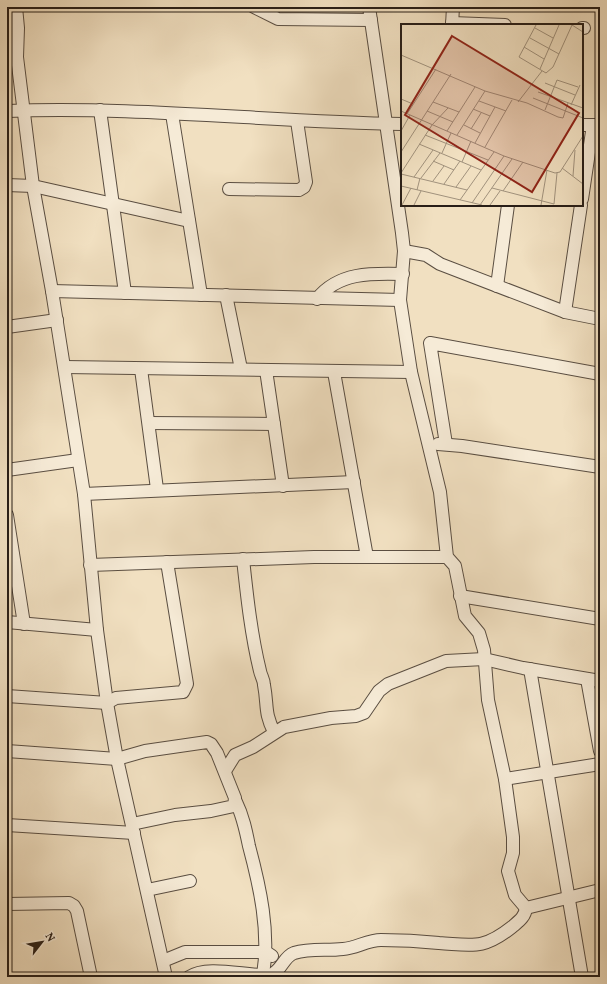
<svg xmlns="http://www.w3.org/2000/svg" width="607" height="984" viewBox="0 0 607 984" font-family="Vollkorn,serif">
	<rect width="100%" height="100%" fill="#f1e0c1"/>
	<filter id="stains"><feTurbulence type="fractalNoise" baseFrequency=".005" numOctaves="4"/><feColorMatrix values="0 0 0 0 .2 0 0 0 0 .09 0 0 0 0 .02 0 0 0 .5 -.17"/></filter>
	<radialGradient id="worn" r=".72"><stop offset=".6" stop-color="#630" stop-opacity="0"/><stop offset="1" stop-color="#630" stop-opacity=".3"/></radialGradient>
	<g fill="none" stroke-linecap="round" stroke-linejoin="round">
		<defs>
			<g id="minor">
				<path d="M16,7L18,28L17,57L33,186L52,291L84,494L97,630L107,703L117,759L166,977"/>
				<path d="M254,7L278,19L371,20"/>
				<path d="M369,7L402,233L404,251L400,300L411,372L440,492L447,557L455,566L465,616L479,633L484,650L488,700L505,779L513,837V853L508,871L515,895L526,908"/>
				<path d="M452,23L505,25"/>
				<path d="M452,25L453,7"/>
				<path d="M582,28H584"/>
				<path d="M100,110L125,293"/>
				<path d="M7,111C139,106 270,122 402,124"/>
				<path d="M172,114L201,295"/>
				<path d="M582,125H600"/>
				<path d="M7,185L33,186L189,221"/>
				<path d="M229,189L299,190L304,187L306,182L297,121"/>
				<path d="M582,199L593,125"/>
				<path d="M404,251L426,255L440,264L565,312L600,319"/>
				<path d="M497,286L508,205"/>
				<path d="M52,291L400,300"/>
				<path d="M226,295L241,369"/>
				<path d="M317,299C338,272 372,273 403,274"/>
				<path d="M565,312L581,205"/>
				<path d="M7,327L57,320"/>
				<path d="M65,367L411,372"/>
				<path d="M141,369L157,489"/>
				<path d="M266,370L283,486"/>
				<path d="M334,372L367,557"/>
				<path d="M149,423L274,424"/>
				<path d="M438,444L462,446L600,467"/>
				<path d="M446,444L430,343L600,374"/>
				<path d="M7,470L78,460"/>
				<path d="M84,494L354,482"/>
				<path d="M7,515L24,624"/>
				<path d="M243,559C247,596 251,634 260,671C261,676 264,680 264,685C268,706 264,712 274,732"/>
				<path d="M90,565L314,557H447"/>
				<path d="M460,596L600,619"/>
				<path d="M7,622L97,630"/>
				<path d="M530,669L582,977"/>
				<path d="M587,679L600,751"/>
				<path d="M7,696L107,703L116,698L183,692L187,684L167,562"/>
				<path d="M7,751L117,759L145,751L207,742L211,744L217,753L235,798L234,806L211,811L175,815L132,824"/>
				<path d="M225,771L235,755L253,747L284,727L331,718L356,716L364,713L379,691L388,684L446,661L484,659L523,668L600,681"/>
				<path d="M505,779L600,764"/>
				<path d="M236,802C243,816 246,831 249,846C260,887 270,932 263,975"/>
				<path d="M7,825L134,833"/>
				<path d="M147,890L190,881"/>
				<path d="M7,904L69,903L74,906L77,911L91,977"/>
				<path d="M526,908L600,890"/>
				<path d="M163,961L185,952H266L272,956"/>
				<path d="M189,977C208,964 248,977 270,975C282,971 283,957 294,953C310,948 327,951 343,949C356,948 368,940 381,940C400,940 420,941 439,943C473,945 483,950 512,927C519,921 525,917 526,908"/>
			</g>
		</defs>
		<use href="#minor" stroke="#5a4e42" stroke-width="14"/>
		<use href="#minor" stroke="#f6ebd7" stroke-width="12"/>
	</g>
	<g transform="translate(401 24)">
		<rect width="182" height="182" fill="#f1e0c1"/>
		<path fill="none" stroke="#a1927d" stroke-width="1" d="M135,1L118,33L145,49L152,43L171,1M171,1L182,8M134,4L152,14M129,14L158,30M123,23L143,35M0,31L84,67L126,79L157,93L162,94L167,79M139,45L158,1M144,59L174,71M137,68L182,84M132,74L182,94M0,75L12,80M78,77L105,87M32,78L58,88M117,78L141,47M170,81L179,61M72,85L89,92M144,86L156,56L177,63M0,87L103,132L154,149L159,148L182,112M26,87L52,98M6,90L35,45M63,101L79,109M70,105L80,89M0,107L9,91M46,107L74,63M24,111L87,136M56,111L84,67M74,119L94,83M18,120L80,146M84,123L111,76M0,128L50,50M41,129L50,109M32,137L53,146M61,138L70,117M161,144L182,160M0,149L31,101L47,84M0,150L66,166M172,152L174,126M13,153L32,126M20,154L39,129M32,157L43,142M43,160L59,137M0,162L81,181M55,163L70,142M91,164L153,180L156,149M16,166L19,154M102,167L122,138M59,176L93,128M71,179L103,132M1,181L10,164M13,181L20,167M79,181L111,135M89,181L99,167M140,181L146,146"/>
		<path fill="#8f2418" fill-opacity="0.15" stroke="#8f2418" stroke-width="2" d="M51,12L178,89L131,168L4,91Z"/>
		<rect width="182" height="182" fill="none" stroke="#281e17" stroke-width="2"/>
	</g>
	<rect width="607" height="984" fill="none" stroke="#f1e0c1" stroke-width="24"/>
	<rect x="8" y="8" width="591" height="968" fill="none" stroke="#281e17" stroke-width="2"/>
	<rect x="12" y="12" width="583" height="960" fill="none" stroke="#281e17"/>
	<g transform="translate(42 942) rotate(59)" stroke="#f6ebd7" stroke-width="3" paint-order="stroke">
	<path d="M0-3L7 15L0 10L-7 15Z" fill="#281e17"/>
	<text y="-6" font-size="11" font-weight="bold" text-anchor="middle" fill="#281e17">N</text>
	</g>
	<rect width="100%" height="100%" filter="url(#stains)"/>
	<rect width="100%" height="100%" fill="url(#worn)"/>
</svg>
